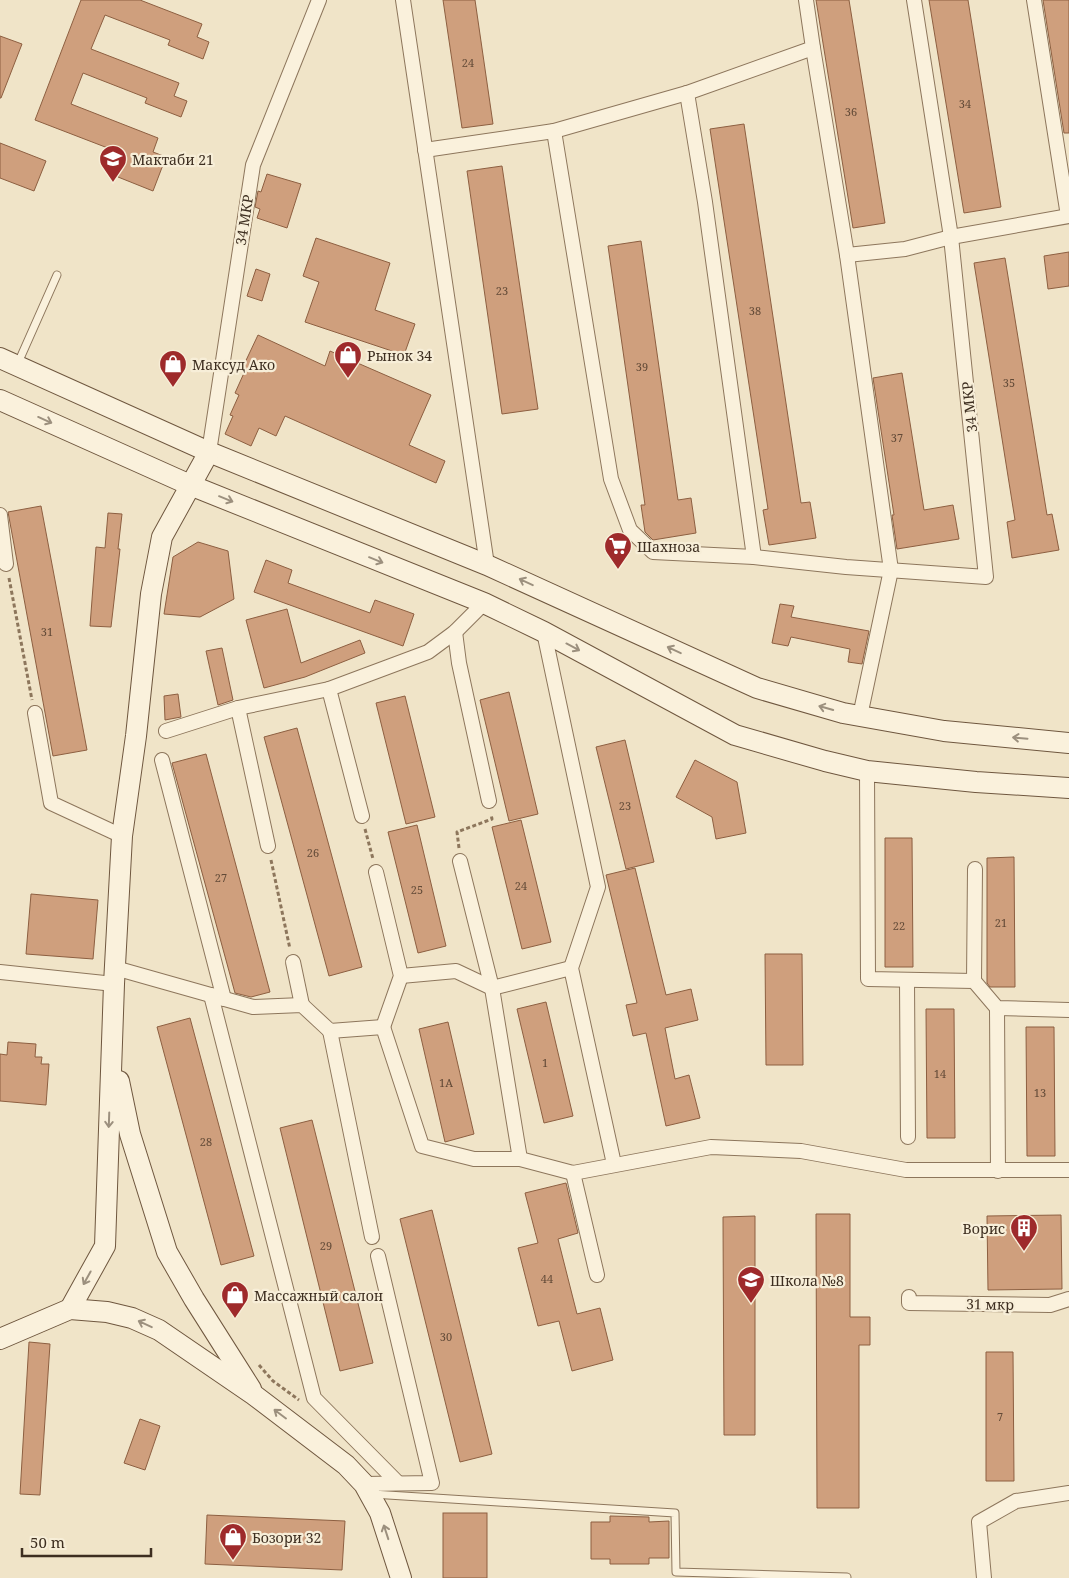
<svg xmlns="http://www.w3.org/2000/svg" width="1069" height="1578" viewBox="0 0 1069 1578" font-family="'Noto Serif',serif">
	<rect width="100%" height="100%" fill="#f0e4c8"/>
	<g fill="#cf9f7d" stroke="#8d5f41">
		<path d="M81,0H140L202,24L197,37L209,42L203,59L168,45L170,40L105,15L91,49L179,83L174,96L187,101L181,117L145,103L147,98L83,73L71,104L158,138L153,152L166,157L153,191L118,177L126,155L35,120Z"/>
		<path d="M443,0H475L493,124L462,128Z"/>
		<path d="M816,0H849L885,223L853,228Z"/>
		<path d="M929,0H968L1001,207L964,213Z"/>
		<path d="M1043,0H1069V133H1064Z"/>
		<path d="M0,36L22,44L1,98H0Z"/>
		<path d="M744,124L801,503L810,502L816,538L769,545L763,510L768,509L710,129Z"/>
		<path d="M0,143L46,161L34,191L0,178Z"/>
		<path d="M502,166L538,409L502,414L467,171Z"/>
		<path d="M267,174L301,184L287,228L257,218L260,209L255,207L258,191L261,192Z"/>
		<path d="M316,238L390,263L375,310L415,324L404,355L305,322L319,282L303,276Z"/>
		<path d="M641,241L678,500L691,498L696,533L653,540L645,532L641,505H645L608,246Z"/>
		<path d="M1069,252V286L1048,289L1044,256Z"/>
		<path d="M1005,258L1047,515L1052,514L1059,550L1012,558L1007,522L1015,520L974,263Z"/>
		<path d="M256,269L270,274L262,301L247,296Z"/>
		<path d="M258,335L325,366L330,351L431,395L409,445L445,461L436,483L285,416L276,436L259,428L251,446L225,434L233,416L230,415L239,395L235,393L244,373L241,371Z"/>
		<path d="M902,373L924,510L953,505L959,539L897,549L892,515H894L873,378Z"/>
		<path d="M41,506L87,750L53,756L8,512Z"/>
		<path d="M108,513L122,514L118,549H120L111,627L90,626L96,547L105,548Z"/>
		<path d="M198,542L228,551L234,599L200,617L164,614L173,557Z"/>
		<path d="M266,560L292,570L288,583L370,613L375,600L414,614L403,646L254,592Z"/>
		<path d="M780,604L794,606L791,617L869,631L862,664L848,662L850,649L791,637L788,646L772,643Z"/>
		<path d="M287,609L301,663L360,640L365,653L305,677L264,688L246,620Z"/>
		<path d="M222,648L233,700L218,705L206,651Z"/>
		<path d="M509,692L538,814L509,821L480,700Z"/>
		<path d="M178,694L181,717L165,720L164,696Z"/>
		<path d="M405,696L435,817L406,824L376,703Z"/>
		<path d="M297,728L362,967L329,976L264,737Z"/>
		<path d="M625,740L654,862L626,869L596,747Z"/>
		<path d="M206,754L270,992L251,997L235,993L172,763Z"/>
		<path d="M695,760L737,782L746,833L716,839L712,817L676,797Z"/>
		<path d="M521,820L551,942L522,949L492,827Z"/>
		<path d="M417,825L446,946L418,953L388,832Z"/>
		<path d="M885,838H912L913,967H885Z"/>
		<path d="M1014,857L1015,987H990L987,983V858Z"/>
		<path d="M635,868L666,995L691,989L698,1020L665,1028L675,1079L689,1075L700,1118L666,1126L646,1033L633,1036L626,1005L637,1003L606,875Z"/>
		<path d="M31,894L98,900L93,959L26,954Z"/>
		<path d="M765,954H802L803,1065H766Z"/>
		<path d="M546,1002L573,1116L544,1123L517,1009Z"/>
		<path d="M926,1009H954L955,1138H927Z"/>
		<path d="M190,1018L254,1256L221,1265L157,1027Z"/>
		<path d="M448,1022L474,1134L445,1142L419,1029Z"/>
		<path d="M1026,1027H1054L1055,1156H1027Z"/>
		<path d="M8,1042L36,1044L35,1057H42L41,1064H49L46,1105L0,1101V1054L7,1055Z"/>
		<path d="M312,1120L373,1363L340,1371L280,1128Z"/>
		<path d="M566,1183L578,1233L558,1239L577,1314L600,1308L613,1360L572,1371L559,1321L538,1326L518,1248L538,1243L525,1193Z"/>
		<path d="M432,1210L492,1454L460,1462L400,1219Z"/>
		<path d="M816,1214H850V1317H870V1345H859V1508H817Z"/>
		<path d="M1061,1215L1062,1289L988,1290L987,1216Z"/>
		<path d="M755,1216V1435H724L723,1217Z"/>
		<path d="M29,1342L50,1344L40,1495L20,1494Z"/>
		<path d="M986,1352H1013L1014,1481H986Z"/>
		<path d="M140,1419L160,1426L145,1470L124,1463Z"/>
		<rect x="443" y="1513" width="44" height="65"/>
		<path d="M207,1515L345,1521L342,1570L205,1564Z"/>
		<path d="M610,1516L649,1517V1522L669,1521V1558H649V1564H610V1559H591V1522H610Z"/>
	</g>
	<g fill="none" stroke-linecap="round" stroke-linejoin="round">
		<defs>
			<g id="lane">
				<path d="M18,363L57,275"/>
				<path d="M372,1494L675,1513L676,1572L847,1577"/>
			</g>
			<g id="street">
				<path d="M403,0L487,565"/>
				<path d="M1034,0L1068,216"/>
				<path d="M813,48L847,255L891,570L860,716"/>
				<path d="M687,93L705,202L754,557"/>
				<path d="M554,131L611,479L630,530L653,552L754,557L846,567L986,577L951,237L914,0"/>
				<path d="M425,150L554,131L687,93L813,48L806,0"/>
				<path d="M847,255L905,249L951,237L1069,216"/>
				<path d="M209,452L253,165L319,0"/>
				<path d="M0,515L6,564"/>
				<path d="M455,632L459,663L489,801"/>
				<path d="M544,632L598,887L571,968L614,1164"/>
				<path d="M238,708L268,846"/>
				<path d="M35,713L51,803L122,836"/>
				<path d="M166,731L238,708L329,689"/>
				<path d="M162,760L224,999"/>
				<path d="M867,771L868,979L974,981L997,1008L1069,1010"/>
				<path d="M362,816L329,689L428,652L455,632L484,603"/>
				<path d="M460,861L492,988L520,1159"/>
				<path d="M376,872L401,976L383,1027"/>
				<path d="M293,962L302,1005"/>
				<path d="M115,968L253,1007L302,1005L330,1031L383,1027L422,1146L474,1159H520L573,1173L711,1147L801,1151L906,1170H1069"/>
				<path d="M0,972L114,984"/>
				<path d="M401,976L456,971L492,988L571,968"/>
				<path d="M907,981L908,1137"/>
				<path d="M974,981L975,869"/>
				<path d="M211,995L314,1398L398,1483"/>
				<path d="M997,1008L998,1171"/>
				<path d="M330,1031L372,1237"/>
				<path d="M573,1173L597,1275"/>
				<path d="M909,1297V1303L1050,1305L1069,1299"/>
				<path d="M364,1484L432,1483L378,1256"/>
				<path d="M984,1578L979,1522L1016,1501L1069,1493"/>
			</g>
			<g id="secondary">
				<path d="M0,358L209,452L487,565L757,688L843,713L944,731L1069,743"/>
				<path d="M0,400L190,485L484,603L544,632L735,735L825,761L867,771L976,782L1069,788"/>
				<path d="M119,1081L130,1134L167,1252L194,1299L251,1389"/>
				<path d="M70,1309L105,1246L114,984L122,836L136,736L151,594L162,537L209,452"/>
				<path d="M0,1339L70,1309L107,1312L132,1318L159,1330L254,1395L346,1465L364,1484L380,1513L401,1578"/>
			</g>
		</defs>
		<use href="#lane" stroke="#8d765c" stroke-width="9"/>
		<use href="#street" stroke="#8d765c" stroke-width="16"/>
		<use href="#secondary" stroke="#6f573f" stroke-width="22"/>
		<g stroke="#8d765c" stroke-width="3" stroke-dasharray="4 2.5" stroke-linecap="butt">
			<path d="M9,578L32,700"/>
			<path d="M365,829L373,859"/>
			<path d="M459,848L457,832L492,819L491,814"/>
			<path d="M271,860L290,949"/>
			<path d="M259,1365L273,1381L299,1400"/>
		</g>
		<use href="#lane" stroke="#faf1dc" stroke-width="7"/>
		<use href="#street" stroke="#faf1dc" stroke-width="14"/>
		<use href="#secondary" stroke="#faf1dc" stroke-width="20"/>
	</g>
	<defs><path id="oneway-shaft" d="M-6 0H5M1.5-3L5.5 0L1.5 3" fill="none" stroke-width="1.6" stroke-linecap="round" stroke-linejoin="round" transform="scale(1.25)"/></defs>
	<g stroke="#9c907e">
		<use href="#oneway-shaft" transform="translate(45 420) rotate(24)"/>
		<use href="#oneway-shaft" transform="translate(226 499) rotate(22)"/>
		<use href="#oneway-shaft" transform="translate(376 560) rotate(22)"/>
		<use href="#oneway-shaft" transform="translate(526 582) rotate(-155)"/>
		<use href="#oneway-shaft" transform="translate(573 647) rotate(28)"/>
		<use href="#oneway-shaft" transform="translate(674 650) rotate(-155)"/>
		<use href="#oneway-shaft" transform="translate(826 708) rotate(-164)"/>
		<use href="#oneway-shaft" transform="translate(1020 738) rotate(-175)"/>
		<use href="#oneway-shaft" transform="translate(109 1120) rotate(92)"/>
		<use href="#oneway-shaft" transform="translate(87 1278) rotate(119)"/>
		<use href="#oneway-shaft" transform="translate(145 1324) rotate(-155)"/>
		<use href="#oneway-shaft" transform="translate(280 1414) rotate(-143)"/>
		<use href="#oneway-shaft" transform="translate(386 1532) rotate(-108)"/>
	</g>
	<defs>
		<symbol id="school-pin" viewBox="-11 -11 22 30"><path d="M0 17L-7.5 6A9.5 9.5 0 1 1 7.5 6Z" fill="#9e2a2b" stroke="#f7eed8"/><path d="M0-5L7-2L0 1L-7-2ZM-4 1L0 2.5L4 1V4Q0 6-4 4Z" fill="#fff"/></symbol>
		<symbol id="shop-pin" viewBox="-11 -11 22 30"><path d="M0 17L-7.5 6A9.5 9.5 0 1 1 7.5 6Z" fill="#9e2a2b" stroke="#f7eed8"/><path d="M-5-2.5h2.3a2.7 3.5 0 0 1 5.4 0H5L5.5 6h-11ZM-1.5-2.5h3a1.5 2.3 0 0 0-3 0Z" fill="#fff"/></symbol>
		<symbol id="supermarket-pin" viewBox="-11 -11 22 30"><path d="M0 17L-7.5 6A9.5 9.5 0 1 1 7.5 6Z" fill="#9e2a2b" stroke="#f7eed8"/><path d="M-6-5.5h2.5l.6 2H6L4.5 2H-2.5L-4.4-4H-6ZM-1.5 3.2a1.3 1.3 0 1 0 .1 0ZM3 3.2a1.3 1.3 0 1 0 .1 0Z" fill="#fff"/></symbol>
		<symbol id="building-pin" viewBox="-11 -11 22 30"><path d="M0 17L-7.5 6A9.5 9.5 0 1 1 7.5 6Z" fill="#9e2a2b" stroke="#f7eed8"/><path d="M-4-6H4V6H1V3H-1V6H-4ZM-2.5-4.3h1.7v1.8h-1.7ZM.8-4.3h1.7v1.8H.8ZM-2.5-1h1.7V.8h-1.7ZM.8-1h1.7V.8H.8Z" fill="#fff"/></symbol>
	</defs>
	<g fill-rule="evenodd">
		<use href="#school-pin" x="97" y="143" width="32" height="43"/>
		<use href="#shop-pin" x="332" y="339" width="32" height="43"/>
		<use href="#shop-pin" x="157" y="348" width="32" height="43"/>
		<use href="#supermarket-pin" x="602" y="530" width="32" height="43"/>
		<use href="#building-pin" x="1008" y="1212" width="32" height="43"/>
		<use href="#school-pin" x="735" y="1264" width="32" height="43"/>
		<use href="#shop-pin" x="219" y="1279" width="32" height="43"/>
		<use href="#shop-pin" x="217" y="1521" width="32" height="43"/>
	</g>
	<g text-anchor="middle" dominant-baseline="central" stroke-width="4.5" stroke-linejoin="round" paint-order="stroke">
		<g font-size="11" fill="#624a37">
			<text x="468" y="62">24</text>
			<text x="965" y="103">34</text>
			<text x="851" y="111">36</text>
			<text x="502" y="290">23</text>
			<text x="755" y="310">38</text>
			<text x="642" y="366">39</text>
			<text x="1009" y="382">35</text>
			<text x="897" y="437">37</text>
			<text x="47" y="631">31</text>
			<text x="625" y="805">23</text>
			<text x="313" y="852">26</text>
			<text x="221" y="877">27</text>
			<text x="521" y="885">24</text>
			<text x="417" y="889">25</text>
			<text x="1001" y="922">21</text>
			<text x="899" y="925">22</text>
			<text x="545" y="1062">1</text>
			<text x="940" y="1073">14</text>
			<text x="446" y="1082">1А</text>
			<text x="1040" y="1092">13</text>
			<text x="206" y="1141">28</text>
			<text x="326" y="1245">29</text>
			<text x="547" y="1278">44</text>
			<text x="446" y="1336">30</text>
			<text x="1000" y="1416">7</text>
		</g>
		<g font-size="14" fill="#3d2e20" stroke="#f7eed8" text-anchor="start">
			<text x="132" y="159">Мактаби 21</text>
			<text x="367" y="355">Рынок 34</text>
			<text x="192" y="364">Максуд Ако</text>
			<text x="637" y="546">Шахноза</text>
			<text x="1005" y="1228" text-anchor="end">Ворис</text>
			<text x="770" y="1280">Школа №8</text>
			<text x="254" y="1295">Массажный салон</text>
			<text x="252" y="1537">Бозори 32</text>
		</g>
		<g font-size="14" fill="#3d2e20" stroke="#f7eed8">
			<text transform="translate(244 220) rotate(-81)">34 МКР</text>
			<text transform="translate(969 407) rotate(-96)">34 МКР</text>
			<text transform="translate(990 1304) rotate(1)">31 мкр</text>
		</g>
	</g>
	<path d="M22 1548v8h129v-8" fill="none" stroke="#3d2e20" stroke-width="2.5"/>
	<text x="30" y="1548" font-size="15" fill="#3d2e20" stroke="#f7eed8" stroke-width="4" paint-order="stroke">50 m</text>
</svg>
